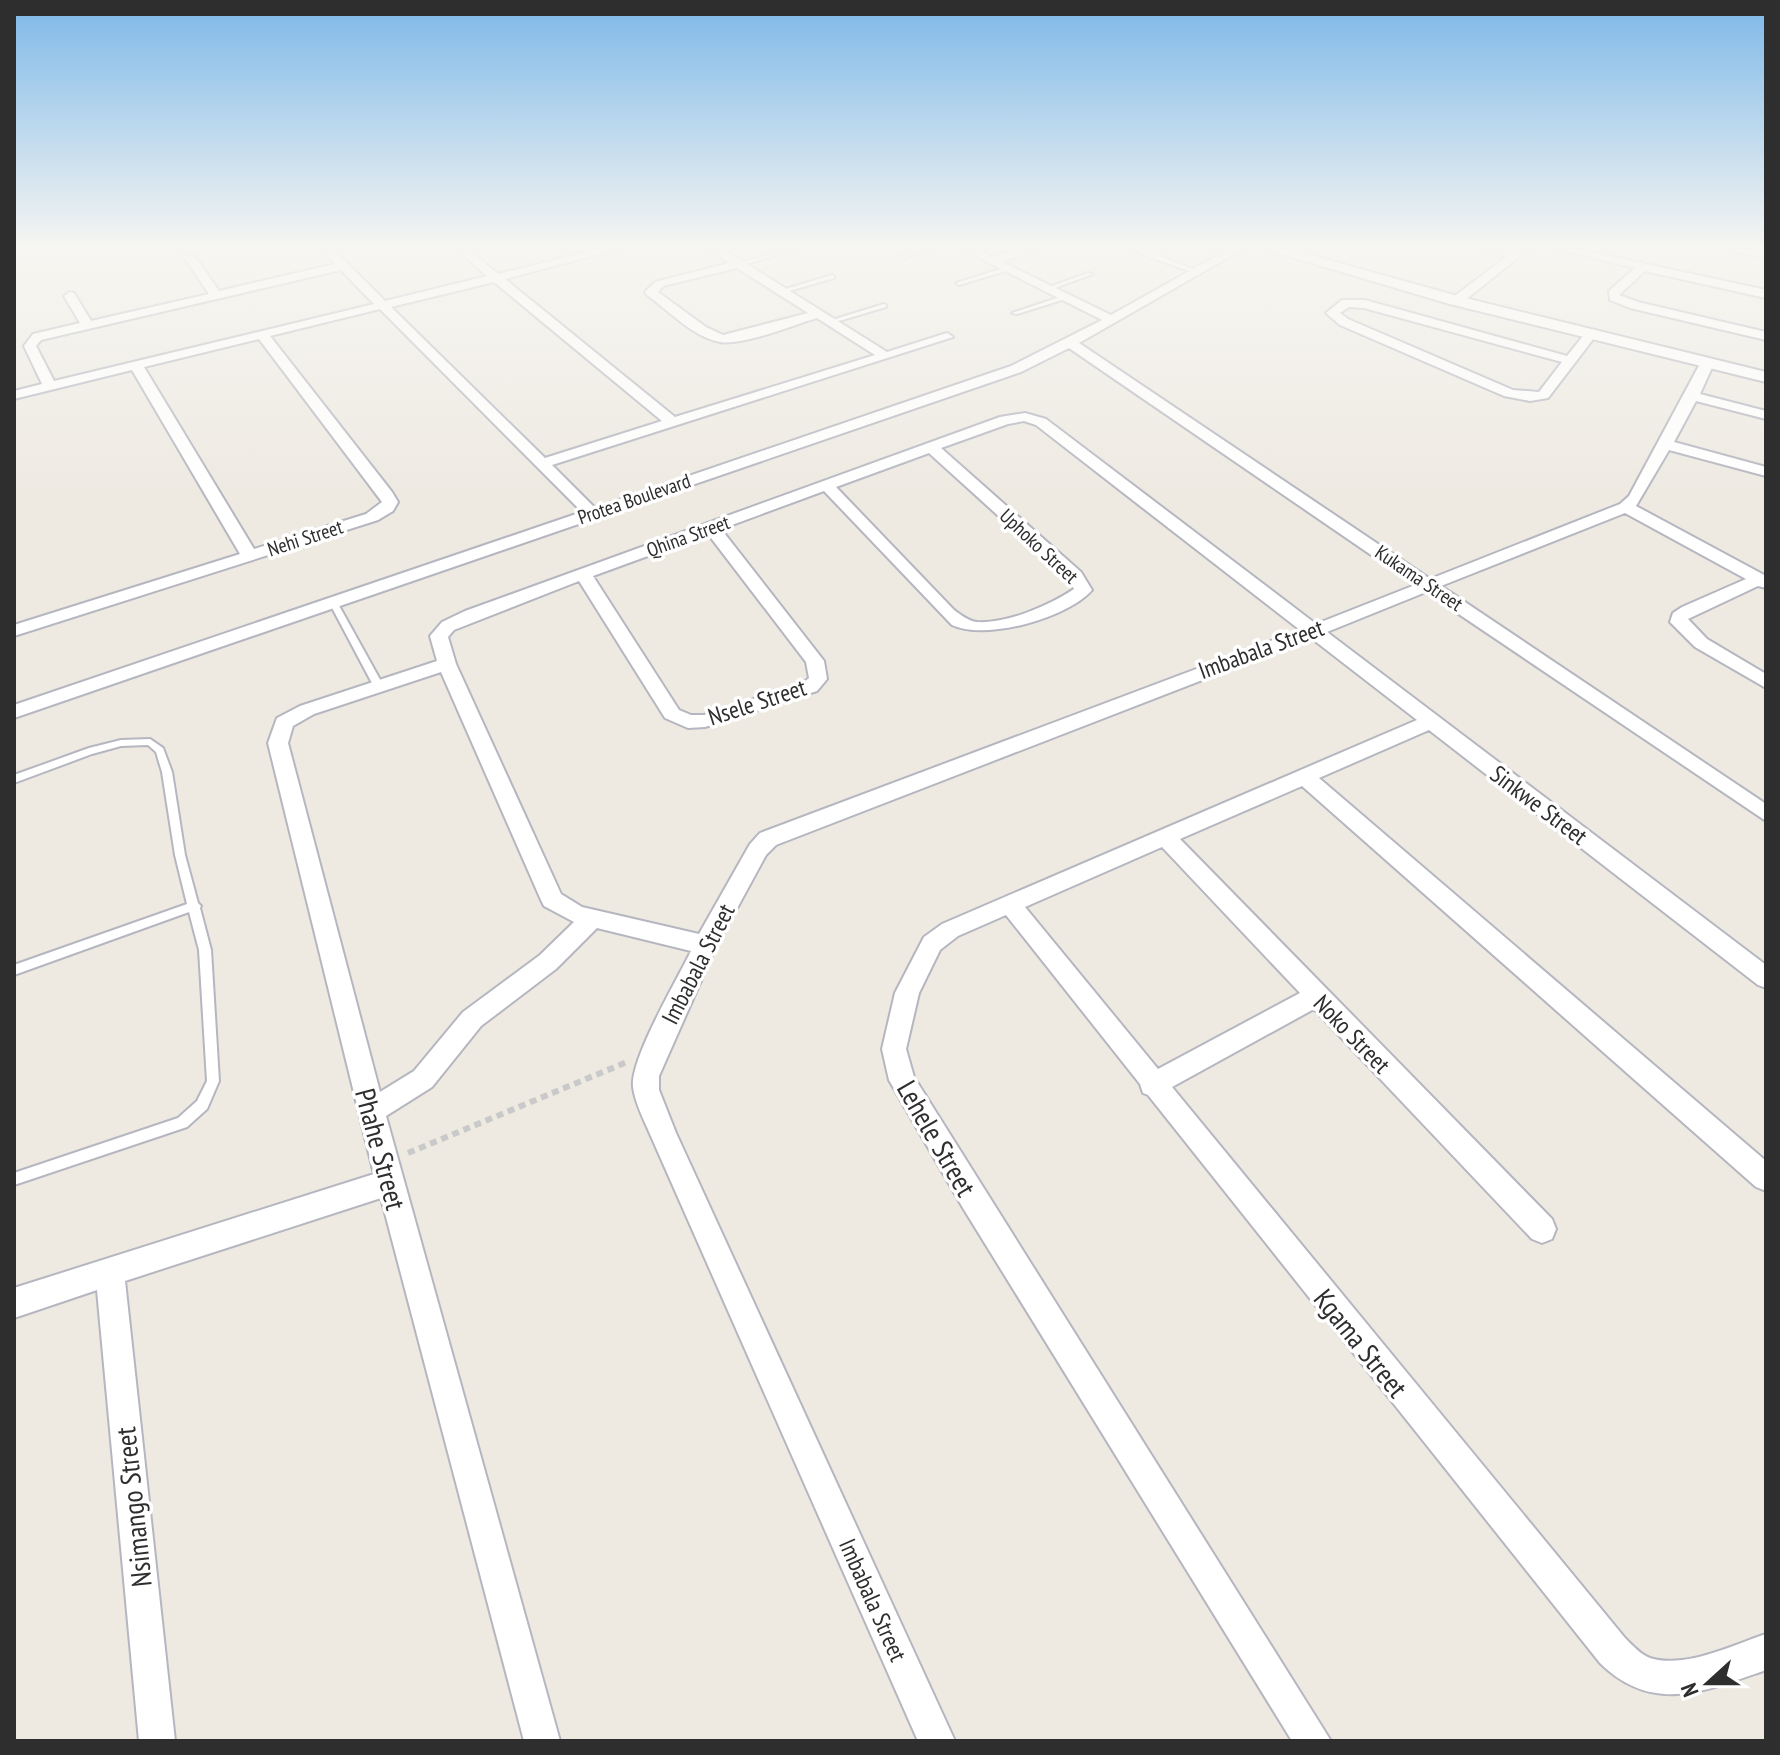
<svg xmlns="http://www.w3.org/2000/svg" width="1780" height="1755" viewBox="0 0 1780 1755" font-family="'PT Sans Narrow',sans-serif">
	<rect width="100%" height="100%" fill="#eeeae2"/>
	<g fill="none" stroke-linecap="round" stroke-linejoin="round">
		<defs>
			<g id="lane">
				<path d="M789,249L795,250L739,266L736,264Z"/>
				<path d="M923,249H933L903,258L900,256Z"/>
				<path d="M1132,249H1141L1152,253L1160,249H1168L1157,255L1200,272L1195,273L1149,257Z"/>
				<path d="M1007,267L1010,269L1009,270L959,285L956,283Z"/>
				<path d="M1088,273L1093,274L1049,290L1044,289Z"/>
				<path d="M832,275L834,276V278L782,293L779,291Z"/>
				<path d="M1063,296L1065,297V299L1017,314L1012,313Z"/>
				<path d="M884,304L886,305V307L832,323L829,321Z"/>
				<path d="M333,599L337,602L383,685L381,687H375L373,685L329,602Z"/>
				<path d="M150,739L163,748L172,772L185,855L198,903L201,906L200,908L211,950L219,1081L207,1109L187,1127L14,1185V1173L178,1118L197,1101L207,1081L199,950L189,912L14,975V965L187,904L175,855L162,772L156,752L148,745L121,746L92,754L14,783V775L89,748L121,740Z"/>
			</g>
			<g id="street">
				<path d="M321,249H333L385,301L487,276L456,249H468L498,274L598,249H618L505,279L675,417L875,355L817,318C793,325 743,346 720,342C693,337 668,310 647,295L645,292L655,282L729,263L710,249H723L887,352L947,333L953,337L552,465L595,508L1011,366L1102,320L962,249H976L993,257L1019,249H1037L1002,262L1111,315L1229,249H1243L1079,343L1430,579L1620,504L1629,496L1702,360L1714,363L1700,394L1766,411V419L1696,401L1674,442L1766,467V476L1669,450L1636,506L1766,576V588L1758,586L1688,619L1707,639L1766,674V688L1695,647L1670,622L1673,613L1682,607L1746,579L1625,513L1441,586L1766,804V821L1426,592L1327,632L1766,965V988L1758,985L1429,730L1319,778L1766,1161V1191L1756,1187L1302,786L1180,839L1552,1219L1556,1229L1552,1239L1542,1243L1532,1239L1314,1009L1172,1087L1625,1638C1632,1645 1641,1655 1650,1658C1685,1669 1733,1645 1766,1634V1670C1705,1691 1653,1715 1600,1663L1148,1095L1143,1093L1140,1084L1006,915L958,936L940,950L919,993L906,1049L914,1077L1331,1741H1292L963,1208L889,1080L882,1049L895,993L924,937L942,924L1417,720L1311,638L776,845L766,855L716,947L659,1076V1090L676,1133L955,1741H918L650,1134C644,1120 635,1103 633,1087C630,1059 677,980 691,951L597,928L556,969L481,1026L432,1087L386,1116L560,1741H524L381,1198L125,1281L175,1741H139L97,1290L14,1318V1288L374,1174L268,743L277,718L300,706L437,661L430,636L442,622L465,611L1000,417L1025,413L1046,419L1316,624L1415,585L1069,348L1021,372L14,718V705L582,512L380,309L270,336L392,492L398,502L393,511L378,520L14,636V625L240,554L132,370L14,399V391L42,384L24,346L33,334L80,323L64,296L70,292L74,293L91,321L209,294L184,257L186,255H194L219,291L335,264ZM737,268L808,313L723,335L706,327L658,292L663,286ZM341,270L374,304L54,381L36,346L41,340ZM494,282L662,421L545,458L391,307ZM259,339L382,502L366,514L254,549L144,367ZM1024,421L1036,425L1300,630L760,833L750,844L699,934L582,907L561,894L456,664L448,637L454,630L579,581L665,718L688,728L705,727L817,691L827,679L824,661L721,529L824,491L952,625C985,641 1068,618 1092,590L1081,572L941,448L1008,424ZM929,453L1068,579L1074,589C1050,605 1007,624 977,622C968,621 961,615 954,610L836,487ZM708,534L806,662L809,678L803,683L704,715H691L679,710L593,576ZM441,672L541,900L544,906L574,922L540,955L463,1012L414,1071L380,1092L288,743L293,726L314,714ZM1162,847L1300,993L1158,1069L1025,907Z"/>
				<path d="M1483,249L1513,252L1529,249L1460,304H1452V298L1506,257Z"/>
				<path d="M1557,249H1578L1766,290V298L1645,271L1619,295L1638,302L1766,332V340L1630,308L1610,300L1609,291L1635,268Z"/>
				<path d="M1731,249L1766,252V258L1732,251Z"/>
				<path d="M1342,300H1365L1567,356L1587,331L1597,334L1548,398L1530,401L1504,396L1340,325L1326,313ZM1349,307L1364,308L1562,362L1539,392L1513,390L1348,319L1340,313Z"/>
			</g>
			<path id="secondary" d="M1264,249H1289L1461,297L1766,372V382L1450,304Z"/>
		</defs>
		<use href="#lane" stroke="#b5b6c0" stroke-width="4"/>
		<use href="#street" stroke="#b5b6c0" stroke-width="4"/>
		<use href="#secondary" stroke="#b5b6c0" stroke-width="4"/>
		<path stroke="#c9c9c9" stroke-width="6" stroke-dasharray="7 5" stroke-linecap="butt" d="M408,1153L627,1062"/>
		<use href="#lane" fill="#fff" fill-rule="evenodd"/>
		<use href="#street" fill="#fff" fill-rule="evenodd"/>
		<use href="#secondary" fill="#fff" fill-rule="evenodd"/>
	</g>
	<linearGradient id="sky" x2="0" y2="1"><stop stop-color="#7db8e8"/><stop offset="0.5" stop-color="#f7f6f2"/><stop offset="1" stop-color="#f7f6f2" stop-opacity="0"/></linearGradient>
	<rect width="1780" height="495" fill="url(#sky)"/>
	<g text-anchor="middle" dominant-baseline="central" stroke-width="7" stroke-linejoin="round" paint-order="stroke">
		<g font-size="20" fill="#2e2e2e" stroke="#fff">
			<text transform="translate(634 499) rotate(-19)">Protea Boulevard</text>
			<text transform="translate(688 536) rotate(-20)">Qhina Street</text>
			<text transform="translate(305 538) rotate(-18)">Nehi Street</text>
			<text transform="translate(1039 546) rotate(43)">Uphoko Street</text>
			<text transform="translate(1419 578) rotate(34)">Kukama Street</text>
		</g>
		<g font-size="24" fill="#2e2e2e" stroke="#fff">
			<text transform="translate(1261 649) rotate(-20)">Imbabala Street</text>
			<text transform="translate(757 702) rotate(-18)">Nsele Street</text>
			<text transform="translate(1539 805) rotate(37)">Sinkwe Street</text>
			<text transform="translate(698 964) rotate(-63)">Imbabala Street</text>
			<text transform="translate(1352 1034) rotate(46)">Noko Street</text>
			<text transform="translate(873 1600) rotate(66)">Imbabala Street</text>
		</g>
		<g font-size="28" fill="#2e2e2e" stroke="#fff">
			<text transform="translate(937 1138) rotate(60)">Lehele Street</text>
			<text transform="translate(381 1149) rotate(75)">Phahe Street</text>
			<text transform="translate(1361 1343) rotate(51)">Kgama Street</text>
			<text transform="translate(133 1507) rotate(-96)">Nsimango Street</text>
		</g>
	</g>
	<rect width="1780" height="1755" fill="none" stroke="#2e2e2e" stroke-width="32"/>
	<g transform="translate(1708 1683) rotate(249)" stroke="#ffffff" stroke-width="6" paint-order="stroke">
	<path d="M0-6L14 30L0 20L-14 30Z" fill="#2e2e2e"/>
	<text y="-12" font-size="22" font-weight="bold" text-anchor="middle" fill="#2e2e2e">N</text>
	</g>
</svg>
